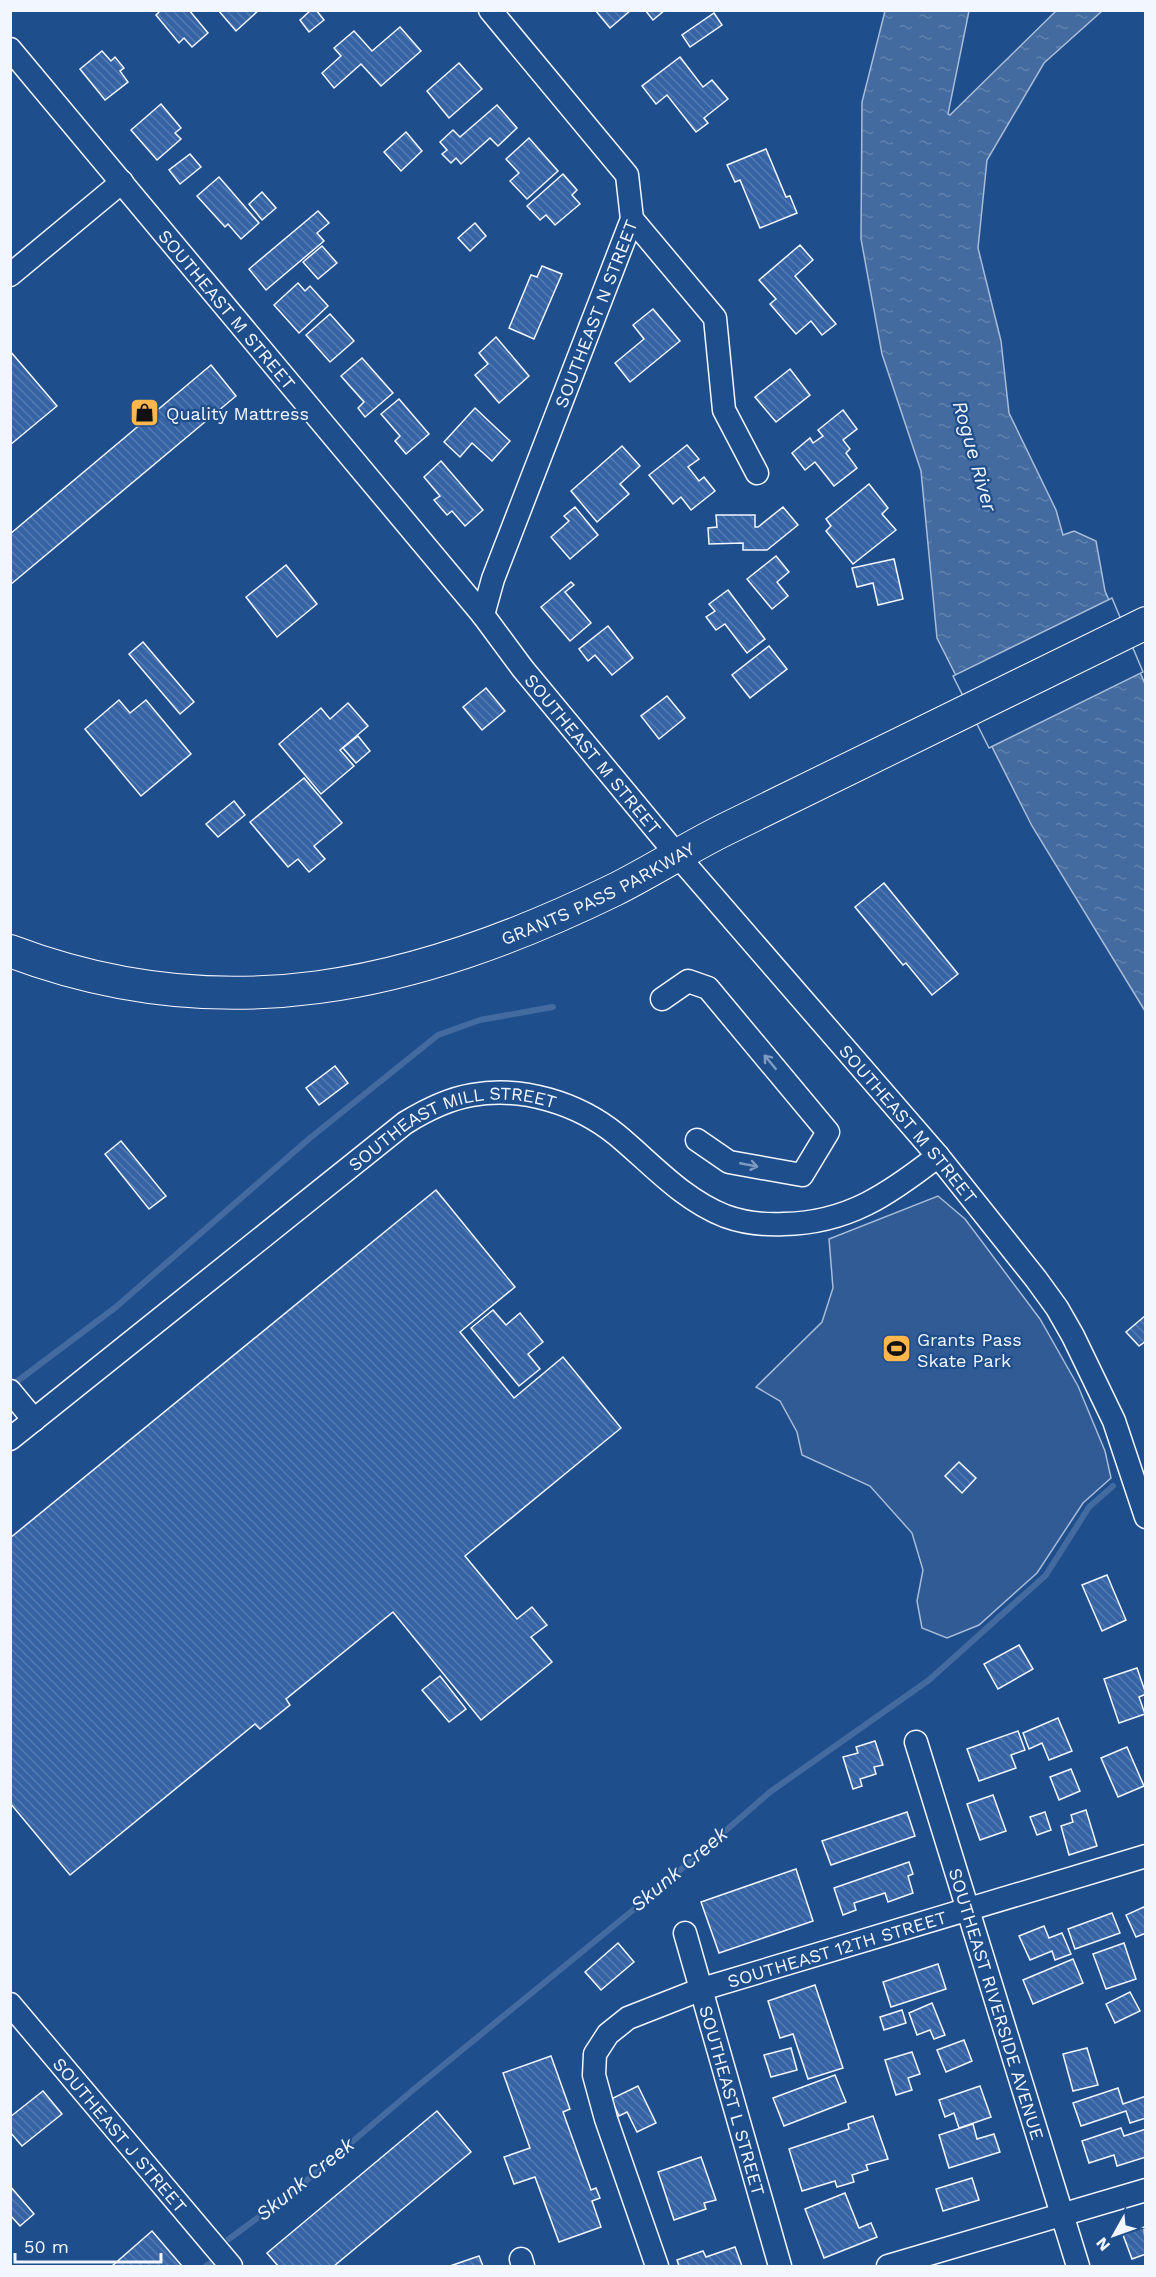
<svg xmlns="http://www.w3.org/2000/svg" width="1156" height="2277" viewBox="0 0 1156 2277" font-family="'Work Sans',sans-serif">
	<defs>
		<pattern id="water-ripples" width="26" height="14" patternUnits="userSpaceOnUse" patternTransform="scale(1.5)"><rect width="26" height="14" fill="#446ba0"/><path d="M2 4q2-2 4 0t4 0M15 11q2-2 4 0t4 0" fill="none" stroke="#5f81ae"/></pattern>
		<pattern id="building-back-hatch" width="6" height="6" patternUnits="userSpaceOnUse" patternTransform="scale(1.5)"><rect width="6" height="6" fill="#3563a3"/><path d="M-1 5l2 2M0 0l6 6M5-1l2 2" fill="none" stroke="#537ab1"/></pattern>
	</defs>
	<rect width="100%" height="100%" fill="#1f4e8c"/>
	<path fill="#305b95" stroke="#a8bbd7" stroke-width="1.5" d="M938,1196L965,1219L1040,1319L1078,1386L1105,1451L1111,1478L1083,1503L1037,1573L979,1625L947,1638L922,1628L917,1601L923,1570L912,1533L870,1486L802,1455L797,1432L780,1401L756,1387L822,1322L833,1288L829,1239Z"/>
	<path fill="url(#water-ripples)" stroke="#a8bbd7" stroke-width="1.5" d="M885,11H969L948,114L950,115L1056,11H1102L1044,63L987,160L978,248L1001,341L1009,413L1056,510L1063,535L1074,531L1096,541L1105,591L1145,684V1011L1032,826L937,638L921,471L882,354L861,239L862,102Z"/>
	<path fill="#1f4e8c" stroke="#a8bbd7" stroke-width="1.5" d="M1112,598L1143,672L989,748L953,676Z"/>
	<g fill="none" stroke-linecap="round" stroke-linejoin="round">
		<g stroke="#446ba0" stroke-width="6">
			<path d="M11,1386L116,1307L310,1138L438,1035L480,1020L553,1007"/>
			<path d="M229,2239L299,2187L413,2090L655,1892L770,1792L929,1680L1046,1575L1089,1507L1113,1486"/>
			<path d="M206,2266L209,2264"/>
		</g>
	</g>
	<g fill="url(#building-back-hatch)" stroke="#f2f6ff" stroke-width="1.5">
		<path d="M161,10H189L208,33L192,47L184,38L179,43L156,15Z"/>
		<path d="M218,10H259L236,31Z"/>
		<path d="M311,10H316L324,20L309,32L300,20Z"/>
		<path d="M595,10H631L610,28Z"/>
		<path d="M645,10H665L653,20Z"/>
		<path d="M714,13L722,25L690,47L682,35Z"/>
		<path d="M400,27L421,51L381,86L361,64L334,88L322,73L341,56L334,48L354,31L372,51Z"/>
		<path d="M102,51L111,61L115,57L124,68L120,71L128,82L105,100L80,69Z"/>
		<path d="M680,57L703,87L712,80L728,99L704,118L708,123L696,132L667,95L656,104L642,86Z"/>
		<path d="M459,63L482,89L449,118L427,91Z"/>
		<path d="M161,104L181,128L175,133L181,139L157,160L131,130Z"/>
		<path d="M497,105L517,128L498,146L490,138L461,164L456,158L451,163L442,154L447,150L440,142L453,130L460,137Z"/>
		<path d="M406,132L422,151L401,171L384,152Z"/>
		<path d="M529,138L558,171L527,199L510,181L519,173L506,159Z"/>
		<path d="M766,149L786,197L790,196L797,213L760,228L740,180L735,182L727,165Z"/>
		<path d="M190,154L201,167L180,184L169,170Z"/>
		<path d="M563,174L577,190L572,195L580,204L555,225L546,215L540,220L527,206Z"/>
		<path d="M219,177L259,223L241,239L228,224L225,227L197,196Z"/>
		<path d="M262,192L276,208L262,220L249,204Z"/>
		<path d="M318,211L329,223L317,233L324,241L266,290L249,269Z"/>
		<path d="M475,223L486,236L470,251L458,238Z"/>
		<path d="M800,245L813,260L795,276L836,324L822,335L811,321L796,334L770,304L776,299L759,280Z"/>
		<path d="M322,246L337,263L318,279L303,262Z"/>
		<path d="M542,266L562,274L534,339L509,328L531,275L537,277Z"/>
		<path d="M298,283L305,291L310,286L328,306L299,333L274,305Z"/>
		<path d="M653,309L680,341L630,382L615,363L644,339L633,325Z"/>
		<path d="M330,314L354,341L330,362L306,335Z"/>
		<path d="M496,337L529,376L499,403L475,375L488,364L479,353Z"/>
		<path d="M10,351L57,406L10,445Z"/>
		<path d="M362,358L393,393L365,417L358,408L364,402L341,376Z"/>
		<path d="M211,365L236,396L10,585V534Z"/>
		<path d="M790,369L810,395L776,422L755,397Z"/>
		<path d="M399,399L429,434L406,454L395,441L400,436L381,414Z"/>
		<path d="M475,408L510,441L492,461L472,443L460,457L444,442Z"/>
		<path d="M843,410L857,429L843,440L850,449L846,453L857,468L834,486L815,462L805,470L792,453L810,438L813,443L823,436L818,430Z"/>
		<path d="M687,445L699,459L688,467L699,481L704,477L715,491L691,510L681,497L673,504L649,475Z"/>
		<path d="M622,446L640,466L620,484L629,494L597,522L571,491Z"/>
		<path d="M441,461L483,510L465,526L452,511L447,515L434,500L440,496L424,477Z"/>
		<path d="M869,484L888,508L882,514L896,530L853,564L826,531L831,526L826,519Z"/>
		<path d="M575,507L598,535L570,559L551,537L569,521L564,516Z"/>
		<path d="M783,507L798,525L767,550H743V543L709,544L708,528L717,527L716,515H755V527H758Z"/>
		<path d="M776,556L789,572L777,582L788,596L772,609L747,579Z"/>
		<path d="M894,559L903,599L878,605L873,583L857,587L852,568Z"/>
		<path d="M286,565L317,604L277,637L246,597Z"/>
		<path d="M571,582L574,585L565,592L591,623L570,641L541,607Z"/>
		<path d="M728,590L765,639L747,653L725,624L716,630L706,617L715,611L709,604Z"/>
		<path d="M608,626L633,658L612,675L595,655L588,661L579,649Z"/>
		<path d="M143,642L194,702L180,714L129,654Z"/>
		<path d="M769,646L787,669L750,698L732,675Z"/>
		<path d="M486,688L505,711L482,730L463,707Z"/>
		<path d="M667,696L685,718L659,739L641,716Z"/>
		<path d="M119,700L130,713L146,700L191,754L141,796L85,729Z"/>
		<path d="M348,703L368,726L340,750L354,766L321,794L279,744L321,708L330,719Z"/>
		<path d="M358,736L370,751L356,763L343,748Z"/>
		<path d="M304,778L342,823L314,846L325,859L309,872L298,859L288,867L250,822Z"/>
		<path d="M234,801L245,815L218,837L206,824Z"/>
		<path d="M884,883L958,974L932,995L906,963L903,965L855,907Z"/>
		<path d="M335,1066L348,1083L319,1105L306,1088Z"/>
		<path d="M121,1141L166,1196L149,1209L105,1154Z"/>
		<path d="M436,1190L515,1287L460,1332L514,1398L563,1357L621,1428L465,1556L517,1619L532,1607L547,1625L531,1637L552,1662L481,1720L393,1612L286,1699L290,1705L260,1729L255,1724L70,1875L10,1803V1538Z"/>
		<path d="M493,1310L506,1325L520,1313L543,1342L528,1354L540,1369L519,1386L471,1328Z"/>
		<path d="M1146,1315V1341L1139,1346L1126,1332Z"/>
		<path d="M959,1462L976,1478L962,1493L945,1476Z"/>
		<path d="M1107,1575L1126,1620L1102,1631L1082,1585Z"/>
		<path d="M1019,1645L1033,1669L998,1689L984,1664Z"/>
		<path d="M1137,1668L1146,1694L1139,1697L1145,1714L1119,1723L1104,1679Z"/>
		<path d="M440,1676L466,1709L449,1722L422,1690Z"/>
		<path d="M1058,1718L1072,1751L1049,1760L1042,1743L1029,1749L1023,1733Z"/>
		<path d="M1018,1731L1025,1750L1011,1755L1016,1768L979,1781L967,1749Z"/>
		<path d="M875,1741L883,1765L874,1767L876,1774L860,1779L862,1786L853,1789L843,1757L858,1753L856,1747Z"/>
		<path d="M1127,1747L1144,1786L1118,1797L1101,1758Z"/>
		<path d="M1071,1769L1080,1791L1059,1800L1050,1777Z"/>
		<path d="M993,1795L1006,1831L980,1840L967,1804Z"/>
		<path d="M1086,1810L1097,1846L1069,1855L1061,1826L1073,1822L1071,1815Z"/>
		<path d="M907,1812L915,1836L831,1865L822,1841Z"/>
		<path d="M1045,1812L1051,1830L1037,1835L1030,1817Z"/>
		<path d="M909,1862L913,1874L908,1876L913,1893L888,1902L885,1893L854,1903L856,1910L843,1915L834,1888Z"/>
		<path d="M796,1869L813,1921L719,1953L701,1902Z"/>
		<path d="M1146,1906V1933L1136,1937L1126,1915Z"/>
		<path d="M1112,1913L1120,1933L1075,1949L1068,1929Z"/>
		<path d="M1044,1926L1049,1938L1062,1933L1071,1954L1055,1960L1052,1951L1030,1960L1019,1936Z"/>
		<path d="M618,1943L634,1962L601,1990L585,1972Z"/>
		<path d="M1124,1943L1136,1979L1106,1989L1093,1954Z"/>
		<path d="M1073,1959L1083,1983L1033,2004L1023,1980Z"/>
		<path d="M938,1964L946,1989L891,2007L883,1982Z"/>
		<path d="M815,1985L843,2068L808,2079L793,2034L780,2038L768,2001Z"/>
		<path d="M1130,1992L1140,2011L1115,2023L1106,2004Z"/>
		<path d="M932,2003L945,2035L934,2039L930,2030L917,2035L909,2013Z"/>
		<path d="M902,2010L906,2023L884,2030L880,2017Z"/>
		<path d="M964,2040L972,2061L946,2072L937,2050Z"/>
		<path d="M791,2048L797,2070L771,2077L764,2055Z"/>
		<path d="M1087,2048L1098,2085L1073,2091L1063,2054Z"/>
		<path d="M912,2052L920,2074L908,2078L912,2090L896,2095L885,2060Z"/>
		<path d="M551,2056L570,2109L563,2112L591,2190L596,2188L600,2198L592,2201L601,2227L559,2242L535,2177L514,2184L504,2157L530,2148L503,2073Z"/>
		<path d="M835,2075L846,2102L784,2126L773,2098Z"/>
		<path d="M638,2086L656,2123L637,2132L627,2112L619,2116L611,2099Z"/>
		<path d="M980,2086L991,2117L959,2128L954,2113L945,2117L939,2100Z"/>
		<path d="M1118,2088L1123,2104L1146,2096V2118L1130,2123L1126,2111L1081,2126L1073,2103Z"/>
		<path d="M43,2091L62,2114L22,2146L10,2132V2117Z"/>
		<path d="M437,2111L471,2152L334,2266H278L267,2253Z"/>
		<path d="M873,2116L888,2159L866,2165L868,2170L852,2175L854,2182L837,2187L835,2181L802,2191L789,2149L849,2129L848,2124Z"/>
		<path d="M973,2124L977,2139L994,2134L1000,2152L949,2168L939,2135Z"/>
		<path d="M1121,2128L1124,2136L1146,2129V2157L1117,2166L1114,2155L1089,2163L1082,2141Z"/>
		<path d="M701,2157L716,2200L704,2203L706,2209L674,2220L658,2172Z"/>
		<path d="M972,2178L979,2200L943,2211L936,2189Z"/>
		<path d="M10,2186L34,2214L20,2226L10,2215Z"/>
		<path d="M845,2193L859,2228L871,2223L877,2237L824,2258L805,2209Z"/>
		<path d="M1144,2227L1146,2254L1132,2259L1123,2235Z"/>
		<path d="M152,2231L182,2266H112Z"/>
		<path d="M735,2247L742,2266H679L677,2260L703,2251L706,2257Z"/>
		<path d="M479,2256L483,2266H450Z"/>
	</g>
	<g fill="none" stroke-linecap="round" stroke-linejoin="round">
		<defs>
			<g id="minor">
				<path id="s1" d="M10,49L483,615L523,669L678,856L938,1156L1036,1279L1057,1308L1073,1336L1114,1421L1146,1517"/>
				<path d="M632,219L715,318L724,410L757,473"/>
				<path d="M10,275L122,182"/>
				<path id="s2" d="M483,615L493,579L632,219L627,175L490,10"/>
				<path d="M662,999L688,981L708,988L828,1132L802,1175L729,1162L697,1140"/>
				<path d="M10,1391L34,1420"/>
				<path id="s3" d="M10,1439L405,1123C426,1110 448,1099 472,1095C522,1086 578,1103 617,1135C652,1164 682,1199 725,1216C744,1223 764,1225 784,1224C848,1223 889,1194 938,1156"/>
				<path id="s4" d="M916,1742L1078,2266"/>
				<path id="s5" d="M685,1933L780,2266"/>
				<path id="s6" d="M10,2004L231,2266"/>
				<path d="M521,2259L523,2266"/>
				<path id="s7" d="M657,2266L606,2119L594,2075L595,2054L608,2034L628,2018L702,1989L1146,1856"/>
				<path d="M888,2266L1146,2190"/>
			</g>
			<g id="highway">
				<path id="s8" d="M10,951C224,1032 415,987 614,890C654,870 692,845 732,826C870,758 1008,691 1146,623"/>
			</g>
		</defs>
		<use href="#minor" stroke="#f2f6ff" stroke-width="25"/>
		<use href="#highway" stroke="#f2f6ff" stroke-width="34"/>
		<use href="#minor" stroke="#1f4e8c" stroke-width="22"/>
		<use href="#highway" stroke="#1f4e8c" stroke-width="32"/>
	</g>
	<defs><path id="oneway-shaft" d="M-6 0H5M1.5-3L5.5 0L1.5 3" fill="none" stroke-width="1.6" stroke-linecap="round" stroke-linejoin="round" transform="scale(1.5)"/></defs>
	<g stroke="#7e9ac0">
		<use href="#oneway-shaft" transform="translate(770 1062) rotate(-130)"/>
		<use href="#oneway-shaft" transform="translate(749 1165) rotate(11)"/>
	</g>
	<defs>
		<symbol id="shop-square" viewBox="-11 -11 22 22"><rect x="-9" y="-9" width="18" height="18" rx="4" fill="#ffb74d" stroke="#1f4e8c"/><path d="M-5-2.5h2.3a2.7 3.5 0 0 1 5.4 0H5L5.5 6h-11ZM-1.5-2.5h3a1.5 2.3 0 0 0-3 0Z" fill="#111"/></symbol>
		<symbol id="stadium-square" viewBox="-11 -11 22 22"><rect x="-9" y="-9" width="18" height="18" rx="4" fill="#ffb74d" stroke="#1f4e8c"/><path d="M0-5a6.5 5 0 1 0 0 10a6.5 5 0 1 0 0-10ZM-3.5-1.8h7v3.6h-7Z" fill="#111"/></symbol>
	</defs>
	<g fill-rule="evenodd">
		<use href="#shop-square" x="128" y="396" width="33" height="33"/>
		<use href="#stadium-square" x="880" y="1332" width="33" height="33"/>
	</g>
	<g text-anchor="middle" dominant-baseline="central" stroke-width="4.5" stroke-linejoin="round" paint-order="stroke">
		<g font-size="18" fill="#f2f6ff" stroke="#1f4e8c">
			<text stroke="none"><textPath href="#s1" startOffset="339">SOUTHEAST M STREET</textPath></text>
			<text stroke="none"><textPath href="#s2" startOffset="322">SOUTHEAST N STREET</textPath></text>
			<text stroke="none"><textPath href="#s1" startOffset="915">SOUTHEAST M STREET</textPath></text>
			<text stroke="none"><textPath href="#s8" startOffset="610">GRANTS PASS PARKWAY</textPath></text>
			<text stroke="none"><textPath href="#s1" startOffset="1401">SOUTHEAST M STREET</textPath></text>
			<text stroke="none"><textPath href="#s3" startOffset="550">SOUTHEAST MILL STREET</textPath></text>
			<text stroke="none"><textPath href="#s7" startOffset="492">SOUTHEAST 12TH STREET</textPath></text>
			<text stroke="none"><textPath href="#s4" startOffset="274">SOUTHEAST RIVERSIDE AVENUE</textPath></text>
			<text stroke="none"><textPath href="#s5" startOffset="174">SOUTHEAST L STREET</textPath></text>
			<text stroke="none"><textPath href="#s6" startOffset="171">SOUTHEAST J STREET</textPath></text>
		</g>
		<g font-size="18" fill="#f2f6ff" stroke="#1f4e8c" text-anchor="start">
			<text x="166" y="413">Quality Mattress</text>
			<text x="917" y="1339">Grants Pass<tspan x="917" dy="21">Skate Park</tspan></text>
		</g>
		<g font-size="20" font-style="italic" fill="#f2f6ff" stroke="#1f4e8c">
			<text transform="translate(975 456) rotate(74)">Rogue River</text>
			<text transform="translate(679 1869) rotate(-40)">Skunk Creek</text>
			<text transform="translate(305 2179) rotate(-39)">Skunk Creek</text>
		</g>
	</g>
	<rect width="1156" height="2277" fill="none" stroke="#f2f6ff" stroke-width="24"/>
	<g transform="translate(1114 2235) rotate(230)" stroke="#1f4e8c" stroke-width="4.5" paint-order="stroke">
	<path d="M0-4.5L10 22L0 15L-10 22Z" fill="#f2f6ff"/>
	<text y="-9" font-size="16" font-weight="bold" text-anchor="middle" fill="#f2f6ff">N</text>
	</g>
	<path d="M15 2253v9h146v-9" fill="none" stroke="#f2f6ff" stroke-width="3"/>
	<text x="24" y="2253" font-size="18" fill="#f2f6ff" stroke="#1f4e8c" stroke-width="4.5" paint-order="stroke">50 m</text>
</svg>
